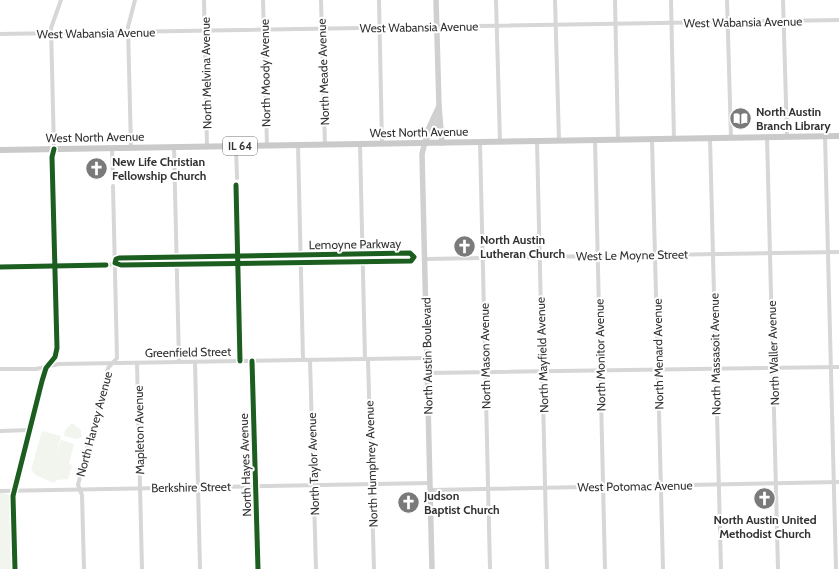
<svg xmlns="http://www.w3.org/2000/svg" width="839" height="569" viewBox="0 0 839 569" font-family="Cabin,sans-serif">
	<rect width="100%" height="100%" fill="#fff"/>
	<g fill="#f1f5ed">
		<path d="M410,254L412,257L410,259H368V255Z"/>
		<path d="M356,255L357,260H306V256Z"/>
		<path d="M294,256V261H244V257Z"/>
		<path d="M232,257V262H182V258Z"/>
		<path d="M170,258V263H120V259Z"/>
		<path d="M72,423L81,430L82,437L77,439L64,436L65,430Z"/>
		<path d="M42,431L61,436L56,455L61,440L74,444L69,464L72,465L68,479L56,480L55,483L37,476L31,470Z"/>
		<path d="M0,493L7,494L9,496L11,569H0Z"/>
	</g>
	<g fill="none" stroke-linecap="round" stroke-linejoin="round">
		<g stroke="#d7d7d7" stroke-width="4">
			<path d="M204,0L207,147"/>
			<path d="M263,0L267,146"/>
			<path d="M321,0L325,145"/>
			<path d="M379,0L382,144"/>
			<path d="M496,0L500,142"/>
			<path d="M555,0L559,141"/>
			<path d="M615,0L618,140"/>
			<path d="M671,0L674,139"/>
			<path d="M727,0L731,138"/>
			<path d="M783,0L787,137"/>
			<path d="M0,34L839,20"/>
			<path d="M825,136L836,569"/>
			<path d="M767,137L778,569"/>
			<path d="M710,138L721,569"/>
			<path d="M652,139L663,569"/>
			<path d="M595,140L605,569"/>
			<path d="M537,141L547,569"/>
			<path d="M480,142L490,569"/>
			<path d="M360,144L365,359"/>
			<path d="M298,145L303,360"/>
			<path d="M236,146L237,178"/>
			<path d="M174,147L179,362"/>
			<path d="M112,148L113,180"/>
			<path d="M131,148L128,27L135,0"/>
			<path d="M54,149L51,28L61,0"/>
			<path d="M236,185L240,361"/>
			<path d="M425,259L839,252"/>
			<path d="M0,267L109,265L115,263L116,259L119,258L410,253L414,257L411,261L121,265L115,263"/>
			<path d="M368,359L374,569"/>
			<path d="M310,360L316,569"/>
			<path d="M252,361L258,569"/>
			<path d="M195,362L200,569"/>
			<path d="M137,363L142,569"/>
			<path d="M0,369H36L59,364L427,358"/>
			<path d="M427,373L839,367"/>
			<path d="M0,431L29,430"/>
			<path d="M430,490L839,482"/>
			<path d="M0,491L430,483"/>
			<path d="M84,569L82,495L78,485L108,368L117,358L113,186"/>
		</g>
		<g stroke="#d0d0d0" stroke-width="5.5">
			<path d="M436,0L439,106L442,143"/>
			<path d="M427,138L433,132L439,119"/>
			<path d="M15,569L13,496L42,381L46,368L55,357L57,348L52,157L54,149"/>
			<path d="M432,569L422,154L428,130L439,106"/>
		</g>
		<path stroke="#cacaca" stroke-width="6" d="M0,150L839,136"/>
		<defs>
			<g id="cycleway">
				<path d="M236,185L240,361"/>
				<path d="M410,253L414,257L411,261L121,265L115,263L116,259L119,258Z"/>
				<path d="M0,267L106,265"/>
				<path d="M252,361L258,569"/>
				<path d="M15,569L13,496L42,381L46,368L55,357L57,348L52,157L54,149"/>
			</g>
		</defs>
		<use href="#cycleway" stroke="#fff" stroke-width="8"/>
		<use href="#cycleway" stroke="#1b5e20" stroke-width="5"/>
	</g>
	<defs>
		<symbol id="library-disc" viewBox="-11 -11 22 22"><circle r="9.5" fill="#7a7a7a" stroke="#fff"/><path d="M-6-4Q-3-5.5-.7-3.5V5Q-3 3-6 4ZM6-4Q3-5.5 .7-3.5V5Q3 3 6 4Z" fill="#fff"/></symbol>
		<symbol id="church-disc" viewBox="-11 -11 22 22"><circle r="9.5" fill="#7a7a7a" stroke="#fff"/><path d="M-1.2-6h2.4v3.5h3.3v2.4h-3.3V6h-2.4V-.1h-3.3v-2.4h3.3Z" fill="#fff"/></symbol>
	</defs>
	<g fill-rule="evenodd">
		<use href="#library-disc" x="728" y="106" width="25" height="25"/>
		<use href="#church-disc" x="84" y="156" width="25" height="25"/>
		<use href="#church-disc" x="452" y="234" width="25" height="25"/>
		<use href="#church-disc" x="752" y="486" width="25" height="25"/>
		<use href="#church-disc" x="396" y="490" width="25" height="25"/>
	</g>
	<g text-anchor="middle" dominant-baseline="central" stroke-width="4" stroke-linejoin="round" paint-order="stroke">
		<rect fill="#fff" stroke="#707070" stroke-width="1" x="223" y="137" width="34" height="18" rx="3"/>
		<g font-size="11" font-weight="bold" fill="#333">
			<text x="240" y="146">IL 64</text>
		</g>
		<g font-size="12" fill="#333" stroke="#fff">
			<text transform="translate(743 22) rotate(-1)">West Wabansia Avenue</text>
			<text transform="translate(419 27) rotate(-1)">West Wabansia Avenue</text>
			<text transform="translate(96 33) rotate(-1)">West Wabansia Avenue</text>
			<text transform="translate(323 72) rotate(-92)">North Meade Avenue</text>
			<text transform="translate(206 73) rotate(-91)">North Melvina Avenue</text>
			<text transform="translate(265 73) rotate(-91)">North Moody Avenue</text>
			<text transform="translate(419 132) rotate(-1)">West North Avenue</text>
			<text transform="translate(95 137) rotate(-1)">West North Avenue</text>
			<text transform="translate(355 244) rotate(-1)">Lemoyne Parkway</text>
			<text transform="translate(632 255) rotate(-1)">West Le Moyne Street</text>
			<text transform="translate(188 352) rotate(-1)">Greenfield Street</text>
			<text transform="translate(773 353) rotate(-92)">North Waller Avenue</text>
			<text transform="translate(658 354) rotate(-91)">North Menard Avenue</text>
			<text transform="translate(715 354) rotate(-91)">North Massasoit Avenue</text>
			<text transform="translate(542 355) rotate(-92)">North Mayfield Avenue</text>
			<text transform="translate(600 355) rotate(-91)">North Monitor Avenue</text>
			<text transform="translate(427 356) rotate(-91)">North Austin Boulevard</text>
			<text transform="translate(485 356) rotate(-91)">North Mason Avenue</text>
			<text transform="translate(94 424) rotate(-75)">North Harvey Avenue</text>
			<text transform="translate(139 430) rotate(-91)">Mapleton Avenue</text>
			<text transform="translate(313 464) rotate(-92)">North Taylor Avenue</text>
			<text transform="translate(371 464) rotate(-92)">North Humphrey Avenue</text>
			<text transform="translate(245 465) rotate(-92)">North Hayes Avenue</text>
			<text transform="translate(635 486) rotate(-1)">West Potomac Avenue</text>
			<text transform="translate(191 487) rotate(-1)">Berkshire Street</text>
		</g>
		<g font-size="12" font-weight="bold" fill="#333" stroke="#fff" text-anchor="start">
			<text x="756" y="111">North Austin<tspan x="756" dy="14">Branch Library</tspan></text>
			<text x="112" y="161">New Life Christian<tspan x="112" dy="14">Fellowship Church</tspan></text>
			<text x="480" y="239">North Austin<tspan x="480" dy="14">Lutheran Church</tspan></text>
			<text x="424" y="495">Judson<tspan x="424" dy="14">Baptist Church</tspan></text>
			<text x="765" y="519" text-anchor="middle">North Austin United<tspan x="765" dy="14">Methodist Church</tspan></text>
		</g>
	</g>
</svg>
